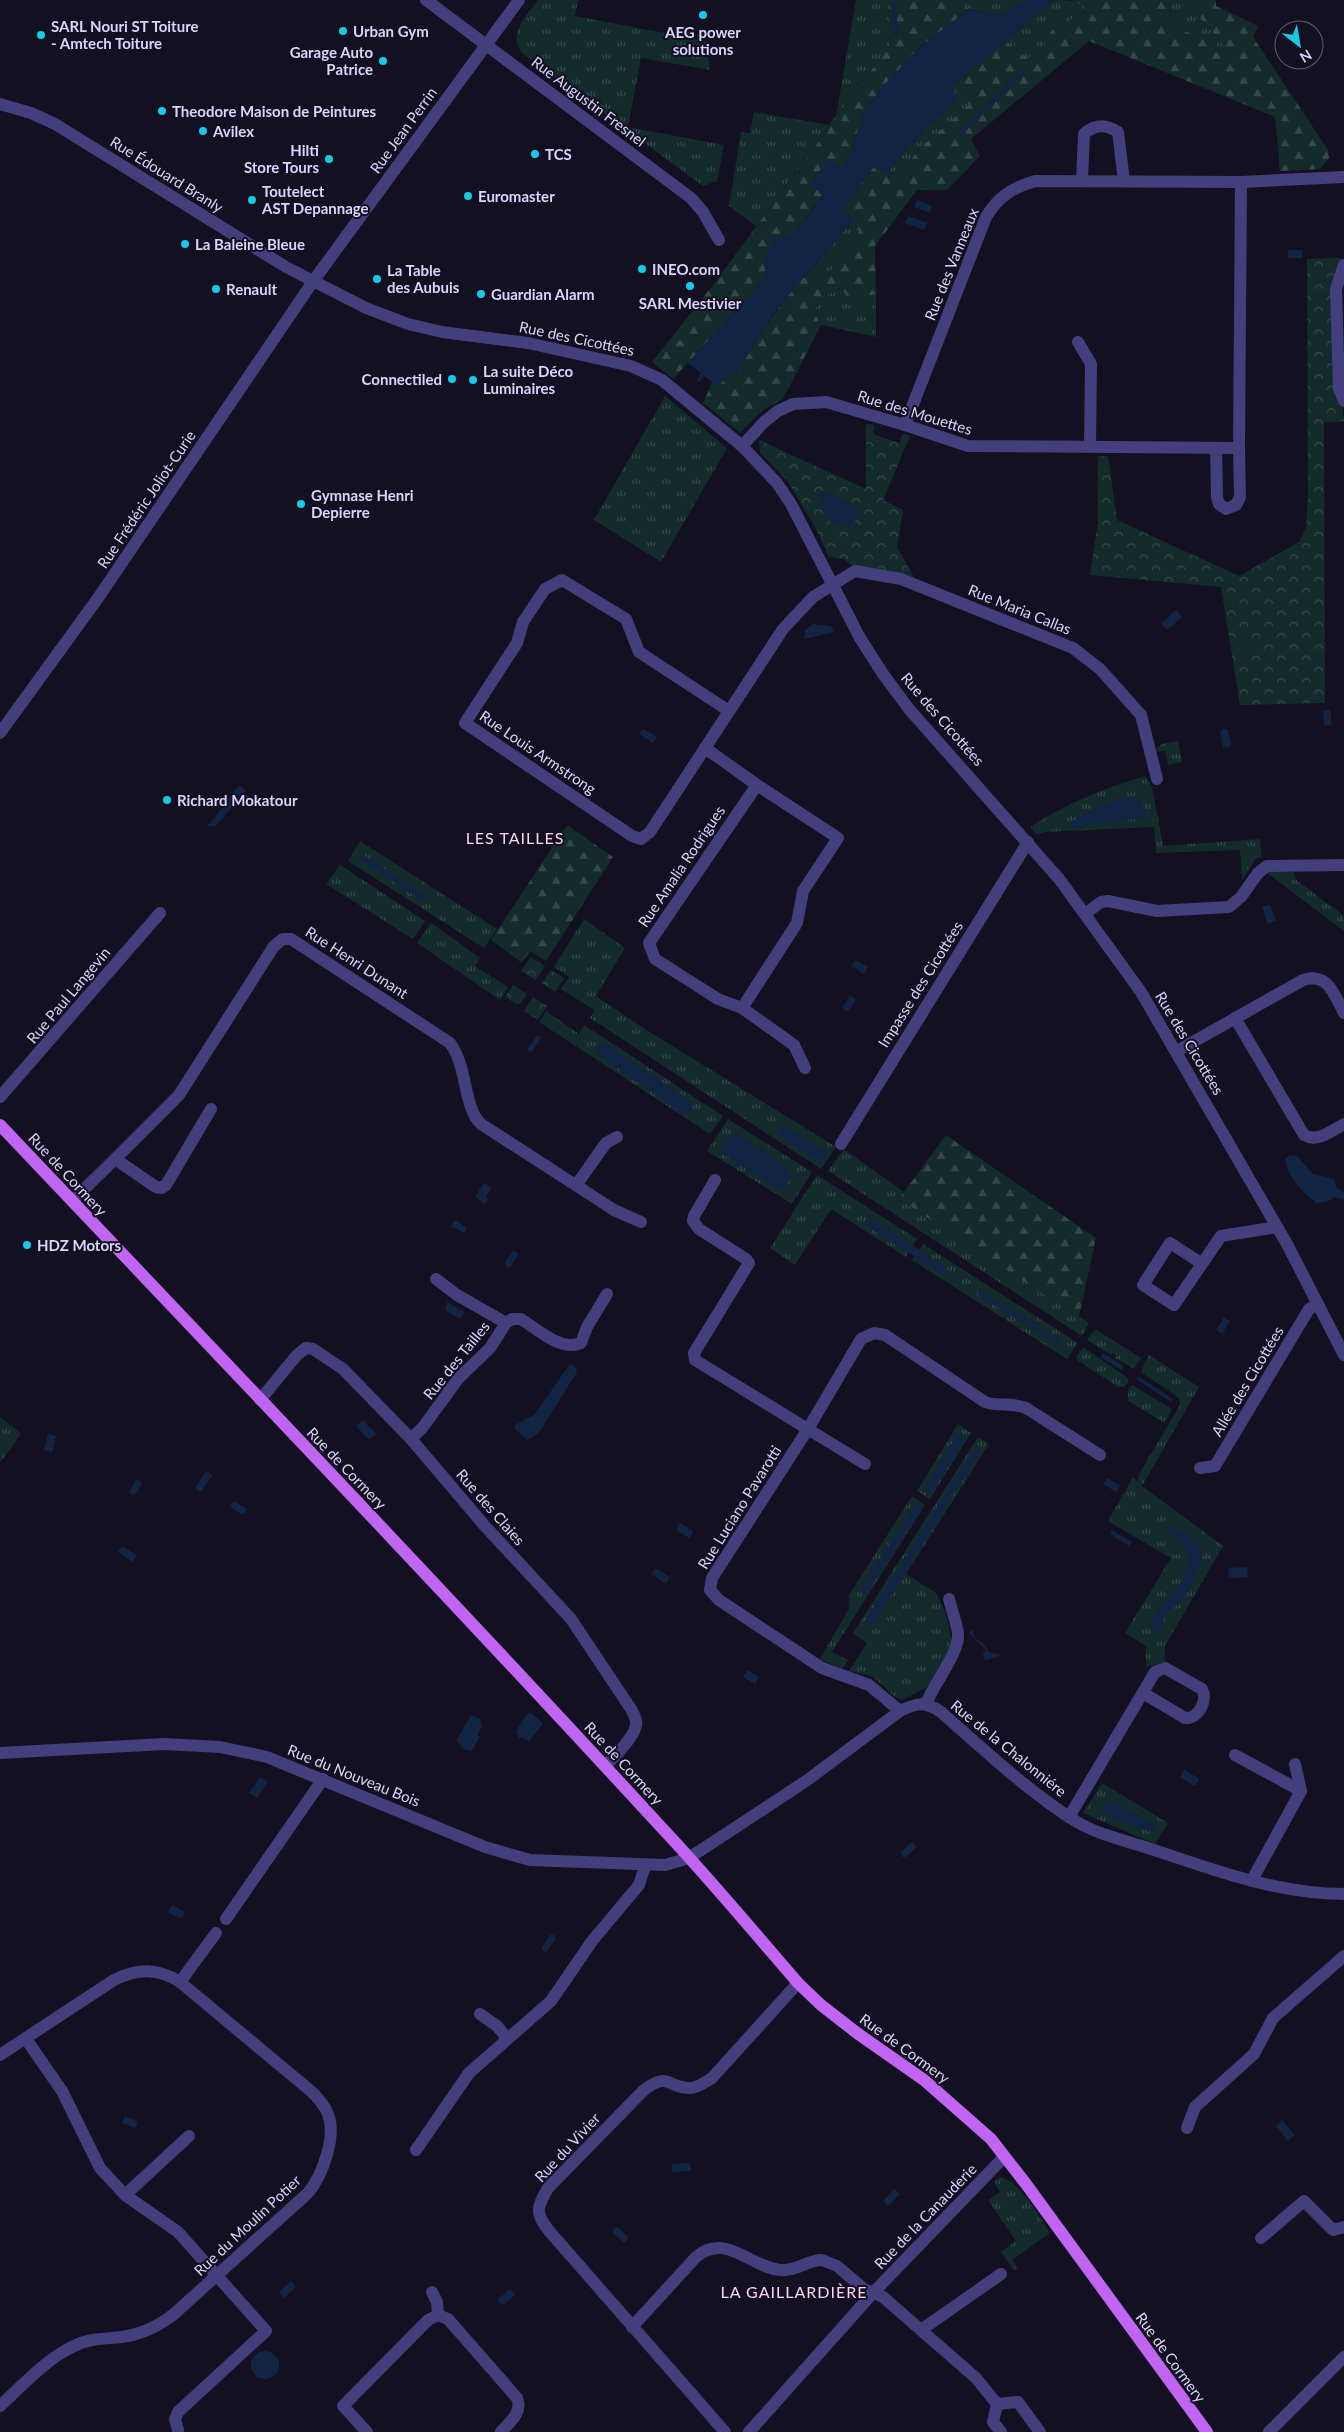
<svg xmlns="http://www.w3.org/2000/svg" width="1344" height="2432" viewBox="0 0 1344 2432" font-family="Lato,sans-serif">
	<defs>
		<pattern id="grass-tufts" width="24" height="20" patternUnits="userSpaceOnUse" patternTransform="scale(1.25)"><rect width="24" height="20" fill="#132b2b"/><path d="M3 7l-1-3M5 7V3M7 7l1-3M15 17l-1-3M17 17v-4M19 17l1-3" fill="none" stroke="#35494b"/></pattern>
		<pattern id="forest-firs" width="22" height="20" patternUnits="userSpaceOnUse" patternTransform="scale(1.25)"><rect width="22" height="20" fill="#132b2b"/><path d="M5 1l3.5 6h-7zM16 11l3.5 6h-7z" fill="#35494b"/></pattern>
		<pattern id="park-crowns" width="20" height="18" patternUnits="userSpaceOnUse" patternTransform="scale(1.25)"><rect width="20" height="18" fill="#132b2b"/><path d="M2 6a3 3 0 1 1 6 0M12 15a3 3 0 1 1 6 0" fill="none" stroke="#35494b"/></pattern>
	</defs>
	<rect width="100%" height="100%" fill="#131021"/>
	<g fill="url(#grass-tufts)">
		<path d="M538,0H578L575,16L706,41L710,70L641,58L628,127L724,145L717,181L703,186L522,53C507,33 526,16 538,0Z"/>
		<path d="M856,0H888L890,45L756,226L729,206L741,132L750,133L754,112L829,125L836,116Z"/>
		<path d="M955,0H1027L1000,15L969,9Z"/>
		<path d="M1054,0C1065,0 1076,0 1085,6L1086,11L1052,30L1054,37L1028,59L1005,40Z"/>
		<path d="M1171,0H1192L1201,19L1231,53L1170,24Z"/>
		<path d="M951,87L970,105L919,149L900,175L887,173L924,129L957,100Z"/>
		<path d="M853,220L859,232L824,280L808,273Z"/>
		<path d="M841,288L849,299L876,294V337L821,325L813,311L825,296Z"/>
		<path d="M665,396L727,448L661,562L594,520Z"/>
		<path d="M1178,741L1182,762L1168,765L1165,751L1156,752L1154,750L1162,744Z"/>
		<path d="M1145,776L1152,787L1163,846L1260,839L1262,858H1256L1242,880L1240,850L1156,853L1154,827L1045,832L1037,835L1030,827C1070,802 1100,790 1145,776Z"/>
		<path d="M360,841L497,929L484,948L348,861Z"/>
		<path d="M340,865L425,921L413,939L326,884Z"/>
		<path d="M1266,872H1294L1295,879L1344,916V931Z"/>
		<path d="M584,919L625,948L596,996L648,1031L836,1147L821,1169L590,1018L594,1010L561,989L569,977L554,967Z"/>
		<path d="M431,923L480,958L475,966L508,987L500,1000L417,943Z"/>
		<path d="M546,1011L579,1034L584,1025L723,1116L710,1134L539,1022Z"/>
		<path d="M728,1119L812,1172L792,1204L707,1151Z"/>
		<path d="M844,1149L904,1192L899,1199L1089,1323L1082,1336L828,1171Z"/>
		<path d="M817,1175L917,1239L906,1257L831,1209L795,1265L770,1248Z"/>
		<path d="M923,1244L1078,1343L1067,1359L912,1260Z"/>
		<path d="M1095,1329L1141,1358L1134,1369L1115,1358L1117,1355L1113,1353L1111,1355L1087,1340Z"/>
		<path d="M1083,1347L1128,1378V1383L1123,1387H1118L1077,1360L1076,1357Z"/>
		<path d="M1149,1355L1199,1387L1142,1486L1223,1546L1165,1646V1663L1146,1667V1646L1125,1633L1171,1558L1108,1521L1133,1477L1138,1482L1139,1474L1180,1405L1179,1399L1175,1395L1142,1373V1367Z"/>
		<path d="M1132,1385L1172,1409L1165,1423L1128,1401V1390Z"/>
		<path d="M0,1417L21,1434L0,1463Z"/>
		<path d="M958,1424L971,1433L930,1499L917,1491Z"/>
		<path d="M978,1437L989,1444L906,1574L936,1593L945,1611L952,1640L946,1659L927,1687L902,1700L894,1696L872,1676L849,1671L867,1643L853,1633Z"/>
		<path d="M912,1496L925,1505L832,1652L848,1660L842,1669L820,1659L850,1607L849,1595Z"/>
		<path d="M1102,1783L1168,1823L1155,1844L1083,1813Z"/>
		<path d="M1000,2177C1023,2183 1037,2214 1050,2233L1012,2260L1018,2268L1014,2270L1001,2252L1016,2241L988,2200L1000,2192L994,2182Z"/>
	</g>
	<g fill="url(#forest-firs)">
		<path d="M888,0H955L969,9L920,47L885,84L863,113L851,153L842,169L810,182L823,195L793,235L765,258L766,278L673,379L652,362L713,285L890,45Z"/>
		<path d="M1071,0H1171L1170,24L1230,52L1201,19L1192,0H1216V6L1258,26L1253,37L1328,150L1329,158L1320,169L1280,171L1275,117L1089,41L971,139L980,156L947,190H917L875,246L876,294L849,299L841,288L825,296L813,311L821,325L783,399L762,411L740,433L703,403L712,382L720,384L728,375L737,372C759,337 779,302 808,273L824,280L859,232L853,220L842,210L874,166L887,173L900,175L919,149L969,105L951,87L1005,40L1028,59L1053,37L1050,34L1052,30L1086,11L1085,6Z"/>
		<path d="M567,825L613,857L546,961L530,951L522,963L491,940Z"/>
		<path d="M946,1135L1096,1238L1079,1317L899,1199Z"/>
	</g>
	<g fill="url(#park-crowns)">
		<path d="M1342,258L1331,288L1344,421L1324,423L1325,703L1240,705L1221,587L1090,575L1098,522V456H1108L1117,520L1239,576L1299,542L1306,527L1308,499L1307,259Z"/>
		<path d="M866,424L875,425L873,434L899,443L903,434L910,436L883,500L903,510L897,547L915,579L854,567L844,559L829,557L816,529L788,482L760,453L759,440L866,489Z"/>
		<path d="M531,957L545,966L536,980L521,971Z"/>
		<path d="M551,970L564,978L555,992L542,983Z"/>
		<path d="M513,985L527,994L520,1004H516L505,997Z"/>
		<path d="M533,997L547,1006L538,1020L524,1011Z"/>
	</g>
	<path fill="#132b2b" d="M1248,629L1253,655L1242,657L1237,631Z"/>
	<g fill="#122443">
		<path d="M1027,0H1054L951,87L958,100L924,129L887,173L873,167L843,210L853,220L776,310L737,372L728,375L720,384L712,382L688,363L766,278L765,258L774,238L793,235L823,196L810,183L829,159L842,169L851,153L863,113L885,84L920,47L969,9L1000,15Z"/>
		<path d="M917,200L932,206L930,213L914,207Z"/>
		<path d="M908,216L927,223L924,230L905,223Z"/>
		<rect x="1288" y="250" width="14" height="8"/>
		<path d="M823,490L855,506L858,514L854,524C828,532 825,515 819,495Z"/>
		<path d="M1176,610L1182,617L1167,630L1161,623Z"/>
		<path d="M813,624L831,626L834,632L804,639L805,630Z"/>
		<path d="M1323,710H1331V725H1324Z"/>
		<path d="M1223,728L1228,730L1231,746L1223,748L1220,732Z"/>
		<path d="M643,729L657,737L653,743L639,734Z"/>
		<path d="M239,785L246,790L216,826H208Z"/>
		<path d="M1132,796C1142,798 1145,807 1145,816L1142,818L1066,828C1070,817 1119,799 1132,796Z"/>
		<path d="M362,854L427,897L428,902H424L358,858Z"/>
		<path d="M1270,905L1276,921L1268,924L1262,907Z"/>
		<path d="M855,960L868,967L864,974L851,966Z"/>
		<path d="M850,995L856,999L848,1012L842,1008Z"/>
		<path d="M537,1035L541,1038L531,1053L527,1050Z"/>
		<path d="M604,1043L687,1099L693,1105L692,1109L688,1113L679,1111L598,1055L597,1048Z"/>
		<path d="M781,1124L826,1152V1158L820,1163L780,1136L778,1129Z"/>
		<path d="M733,1134H738L788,1169L792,1177L785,1188L779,1190L721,1153L724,1142Z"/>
		<path d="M1290,1155L1297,1156L1313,1174L1334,1179L1337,1188L1344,1193V1200L1335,1197L1326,1202L1317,1203C1302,1192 1288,1177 1285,1159Z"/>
		<path d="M484,1183L492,1188L486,1197L488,1199L485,1204L475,1197Z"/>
		<path d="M870,1217L894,1235L925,1253C931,1263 944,1260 949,1272L943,1275L867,1226L866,1219Z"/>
		<path d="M455,1220L467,1228L464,1233L451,1226Z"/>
		<path d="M513,1250L519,1254L511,1266L507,1268L505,1262Z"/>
		<path d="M983,1290L990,1299H996L1010,1310H1014C1026,1318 1037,1326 1049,1335H1054L1060,1338L1062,1347L978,1295V1292Z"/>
		<path d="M447,1302L465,1312L460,1319L445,1310Z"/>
		<path d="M1224,1317L1230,1321L1222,1334L1216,1330Z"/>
		<path d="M1103,1353L1124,1366L1121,1370L1100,1357Z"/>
		<path d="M570,1364L576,1368L577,1372L539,1433L527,1440L515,1429V1425L534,1415Z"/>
		<path d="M1138,1376L1173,1399L1171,1402L1136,1379Z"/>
		<path d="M363,1420L376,1434L369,1440L356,1426Z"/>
		<path d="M48,1434L56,1436L52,1452L44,1450Z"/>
		<path d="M961,1434L964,1441L931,1494H926L924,1489L957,1435Z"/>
		<path d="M977,1444L981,1450L879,1616L872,1624L867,1625L866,1619Z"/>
		<path d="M206,1471L213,1475L201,1492L195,1488Z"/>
		<path d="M1107,1478L1120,1486L1116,1492L1103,1484Z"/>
		<path d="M136,1480L140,1481L142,1484L134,1496L129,1492Z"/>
		<path d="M234,1501L247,1509L243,1515L230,1507Z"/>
		<path d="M917,1502L922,1508L863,1598L861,1592L864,1583Z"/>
		<path d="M680,1523L693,1531L692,1535L689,1538L676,1530Z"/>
		<path d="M1170,1527C1182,1529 1201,1543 1203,1556L1189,1590L1181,1602L1166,1613L1160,1631L1156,1634C1128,1612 1227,1578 1169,1531Z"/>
		<path d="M1112,1530L1132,1542L1129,1546L1110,1534Z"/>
		<path d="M122,1546L137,1555L133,1562L118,1552Z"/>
		<path d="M1247,1567L1248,1577L1229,1578L1228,1568Z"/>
		<path d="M655,1568L670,1577L666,1584L651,1574Z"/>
		<path d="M972,1629L974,1637L985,1645L989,1652L1001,1655L985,1661L983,1654L986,1650L969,1633Z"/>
		<path d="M748,1670L759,1677L755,1684L743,1677Z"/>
		<path d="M530,1712L542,1722V1725L529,1741L518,1737L516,1731L524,1718Z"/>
		<path d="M471,1715L480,1719L482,1726L477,1735L480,1737L471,1752L461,1747L457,1739Z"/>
		<path d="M1184,1769L1199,1779L1195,1786L1180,1777Z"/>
		<path d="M260,1777L268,1782L257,1798L249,1793Z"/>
		<path d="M1111,1800L1154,1825L1155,1831L1151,1832L1108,1816L1103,1809L1107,1801Z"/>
		<path d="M912,1842L917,1847L906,1857H902L901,1852Z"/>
		<path d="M172,1905L185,1912L182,1919L168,1912Z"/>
		<path d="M550,1935H554L556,1939L546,1953L541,1948Z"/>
		<path d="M125,2116L138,2122L135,2128L122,2123Z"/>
		<path d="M1282,2120L1295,2135L1288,2141L1276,2126Z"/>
		<path d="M690,2163L691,2171L672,2172V2164Z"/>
		<path d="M894,2189L900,2194L888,2206L883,2201Z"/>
		<path d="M618,2227L629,2238L624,2243L613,2233L614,2228Z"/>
		<path d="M291,2281L296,2287L284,2298L279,2292Z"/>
		<path d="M510,2289L515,2295L503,2305L499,2303L498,2299Z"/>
		<circle cx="265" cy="2365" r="14"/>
	</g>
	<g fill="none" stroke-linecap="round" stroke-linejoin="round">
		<g stroke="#122443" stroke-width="4">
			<path d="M894,0L896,35"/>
			<path d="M962,137L964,130L1025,70"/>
			<path d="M699,380L704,371"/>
		</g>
		<g stroke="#433f7c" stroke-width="12">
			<path d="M426,0L691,198L703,212L719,240"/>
			<path d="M0,104L31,113L55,124L286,267L366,308L408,324L442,332L528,343L631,366L662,380L742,446L777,483L791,504L860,638L883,674L909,709L1060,880L1141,992L1287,1244L1344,1355"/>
			<path d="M1082,180L1084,134C1095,124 1106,124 1118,132L1124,181"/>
			<path d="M1344,265L1336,289L1339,389L1344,401"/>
			<path d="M1078,342L1091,364L1090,446"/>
			<path d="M905,425L986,217C998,197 1012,188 1035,181L1241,182L1344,177"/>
			<path d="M742,446L764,422L778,411L793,404L826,402L905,425L968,446L1239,448L1241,182"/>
			<path d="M1216,448L1217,497L1219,504L1226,509L1236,505L1240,497L1239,448"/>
			<path d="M729,711L639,652L626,619L562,580L545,589L523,622L517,643L465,723L632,836L641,839L650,832L783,629L813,597L855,571L901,579L1073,648L1100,669L1141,715L1157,779"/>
			<path d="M0,733L98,598L314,280L519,0"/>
			<path d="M705,748L757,785L838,838L803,891L797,923L742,1008L718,999L655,959L649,943L757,785"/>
			<path d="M1086,913L1101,902L1108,901L1157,911L1229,907L1241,897L1258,873L1267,866L1344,865"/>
			<path d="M742,1008L794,1045L805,1068"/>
			<path d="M1235,1018L1304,1135C1318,1143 1331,1131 1344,1124"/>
			<path d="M1177,1051L1303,980C1328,972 1334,994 1344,1013"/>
			<path d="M0,1097L160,913"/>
			<path d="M841,1144L1028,842"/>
			<path d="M115,1159L179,1095L274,946L283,939H291L450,1043C468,1067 463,1107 481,1124L614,1210L641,1222"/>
			<path d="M715,1180L694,1216L693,1221L699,1229L746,1259L749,1263L694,1353L695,1360L865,1464"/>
			<path d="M577,1184L606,1143L617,1137"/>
			<path d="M72,1201L115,1159L156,1187L161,1188L166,1185L211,1109"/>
			<path d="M1201,1263L1170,1243L1143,1285L1174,1305L1221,1236L1277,1227"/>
			<path d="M436,1279L457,1295L506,1323"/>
			<path d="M260,1400L297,1355L306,1348L313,1349L343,1369L411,1439L484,1525L571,1619L631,1709C633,1713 637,1719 636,1724C636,1735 613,1759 605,1766"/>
			<path d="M411,1439L423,1427L458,1379L490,1348L506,1323L512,1319H521C537,1329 561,1352 581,1343L587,1327L607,1294"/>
			<path d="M1200,1468L1215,1466L1309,1309L1318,1304"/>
			<path d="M926,1704C933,1684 960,1653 958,1633C956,1622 952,1610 949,1599"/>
			<path d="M900,1711L869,1685L822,1668L719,1600L710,1590L712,1578L808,1429L861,1339L874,1333L885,1335L985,1402C998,1407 1012,1402 1026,1408L1100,1455"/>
			<path d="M0,1753L164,1744L220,1747L267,1757L485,1847L530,1860L665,1865L689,1858L806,1781L900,1711C916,1703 925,1701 941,1712C983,1749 1030,1793 1077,1822C1097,1834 1123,1840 1145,1847C1209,1868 1275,1894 1344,1894"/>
			<path d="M1235,1755L1301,1791"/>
			<path d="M1069,1817L1155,1672L1165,1668L1202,1689C1208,1700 1199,1719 1185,1718L1143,1693"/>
			<path d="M1252,1880L1301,1791L1295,1764"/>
			<path d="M226,1919L323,1779"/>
			<path d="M180,1982L216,1933"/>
			<path d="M480,2014L497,2026L507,2038"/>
			<path d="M26,2039L62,2091L100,2168L125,2195L178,2232L266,2331L178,2412L175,2419L178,2430"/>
			<path d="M0,2055L114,1980C138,1968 158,1968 180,1982L312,2092C318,2098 325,2106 328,2114C337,2137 322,2176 308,2193L174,2314C159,2326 142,2334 122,2337C106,2339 89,2338 74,2346C46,2359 23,2385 0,2406"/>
			<path d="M1187,2128L1195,2107L1254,2054L1273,2018L1344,1956"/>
			<path d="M416,2150L469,2073L551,2001L592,1941L639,1885L645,1866"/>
			<path d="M125,2195L189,2136"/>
			<path d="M1261,2238L1304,2201L1333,2230L1344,2227"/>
			<path d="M432,2292L437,2302L438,2315"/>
			<path d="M632,2327L696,2257C726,2232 750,2267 780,2270C796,2272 807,2260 822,2260L837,2266L864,2289L883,2297L976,2378L997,2404"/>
			<path d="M921,2330L1001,2274"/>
			<path d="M997,2404L1018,2402L1040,2432"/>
			<path d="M997,2404L993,2422L1001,2432"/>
			<path d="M367,2432L343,2406L428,2320L438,2315L448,2319L517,2398C523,2412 510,2422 501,2432"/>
			<path d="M725,2432L550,2232C535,2213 536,2209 548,2188L644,2090C669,2071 667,2088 690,2088C698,2088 705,2082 712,2078L798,1983"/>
			<path d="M749,2432L872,2294L1004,2157"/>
			<path d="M1269,2432L1344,2357"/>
		</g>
		<path stroke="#c065f1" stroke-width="12" d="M0,1125C221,1358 444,1591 662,1828C709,1878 753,1931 798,1983L821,2005L857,2033L924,2080L991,2139L1026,2184L1207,2432"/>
	</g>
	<g fill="#15cbe6" stroke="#131021" stroke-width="2">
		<circle cx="703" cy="15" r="5"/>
		<circle cx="343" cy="31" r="5"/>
		<circle cx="41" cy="35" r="5"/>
		<circle cx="383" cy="61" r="5"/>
		<circle cx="162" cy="111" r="5"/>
		<circle cx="203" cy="131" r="5"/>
		<circle cx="535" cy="154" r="5"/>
		<circle cx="329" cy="159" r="5"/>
		<circle cx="468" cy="196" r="5"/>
		<circle cx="252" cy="200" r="5"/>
		<circle cx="185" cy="244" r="5"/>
		<circle cx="642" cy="269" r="5"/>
		<circle cx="377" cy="279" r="5"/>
		<circle cx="690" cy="286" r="5"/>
		<circle cx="216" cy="289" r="5"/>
		<circle cx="481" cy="294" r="5"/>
		<circle cx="452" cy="379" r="5"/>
		<circle cx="473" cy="380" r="5"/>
		<circle cx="301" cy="504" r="5"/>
		<circle cx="167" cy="800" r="5"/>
		<circle cx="27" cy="1245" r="5"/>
	</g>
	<g text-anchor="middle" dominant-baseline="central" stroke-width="4" stroke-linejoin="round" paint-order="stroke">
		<g font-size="15" font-weight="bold" fill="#dad4fb" stroke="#131021" text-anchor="start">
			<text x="51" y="26">SARL Nouri ST Toiture<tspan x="51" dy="17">- Amtech Toiture</tspan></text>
			<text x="353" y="31">Urban Gym</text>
			<text x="703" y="32" text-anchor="middle">AEG power<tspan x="703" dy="17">solutions</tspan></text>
			<text x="373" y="52" text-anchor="end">Garage Auto<tspan x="373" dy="17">Patrice</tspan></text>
			<text x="172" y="111">Theodore Maison de Peintures</text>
			<text x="213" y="131">Avilex</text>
			<text x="319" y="150" text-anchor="end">Hilti<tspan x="319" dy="17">Store Tours</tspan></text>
			<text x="545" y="154">TCS</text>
			<text x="262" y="191">Toutelect<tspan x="262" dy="17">AST Depannage</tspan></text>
			<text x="478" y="196">Euromaster</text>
			<text x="195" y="244">La Baleine Bleue</text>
			<text x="652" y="269">INEO.com</text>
			<text x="387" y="270">La Table<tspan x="387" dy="17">des Aubuis</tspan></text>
			<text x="226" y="289">Renault</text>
			<text x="491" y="294">Guardian Alarm</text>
			<text x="690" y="303" text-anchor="middle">SARL Mestivier</text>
			<text x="483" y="371">La suite Déco<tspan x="483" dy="17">Luminaires</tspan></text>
			<text x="442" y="379" text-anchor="end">Connectiled</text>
			<text x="311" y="495">Gymnase Henri<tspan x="311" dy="17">Depierre</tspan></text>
			<text x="177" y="800">Richard Mokatour</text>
			<text x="37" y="1245">HDZ Motors</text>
		</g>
		<g font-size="15" fill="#dad4fb" stroke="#131021">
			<text transform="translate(589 101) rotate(37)">Rue Augustin Fresnel</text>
			<text transform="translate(403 130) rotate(-54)">Rue Jean Perrin</text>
			<text transform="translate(167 174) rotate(32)">Rue Édouard Branly</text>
			<text transform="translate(951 264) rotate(-68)">Rue des Vanneaux</text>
			<text transform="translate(577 338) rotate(12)">Rue des Cicottées</text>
			<text transform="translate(915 412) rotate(17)">Rue des Mouettes</text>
			<text transform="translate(146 499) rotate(-56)">Rue Frédéric Joliot-Curie</text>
			<text transform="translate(1020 609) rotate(22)">Rue Maria Callas</text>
			<text transform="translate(943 719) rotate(49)">Rue des Cicottées</text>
			<text transform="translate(538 752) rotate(34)">Rue Louis Armstrong</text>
			<text transform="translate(681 866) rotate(-56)">Rue Amalia Rodrigues</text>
			<text transform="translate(357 962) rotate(33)">Rue Henri Dunant</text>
			<text transform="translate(920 984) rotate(-58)">Impasse des Cicottées</text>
			<text transform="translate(68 995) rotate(-50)">Rue Paul Langevin</text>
			<text transform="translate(1190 1043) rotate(59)">Rue des Cicottées</text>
			<text transform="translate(68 1174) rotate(47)">Rue de Cormery</text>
			<text transform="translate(456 1360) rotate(-51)">Rue des Tailles</text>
			<text transform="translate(1247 1381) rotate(-59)">Allée des Cicottées</text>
			<text transform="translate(347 1468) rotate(46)">Rue de Cormery</text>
			<text transform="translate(491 1507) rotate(49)">Rue des Claies</text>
			<text transform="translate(739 1507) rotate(-58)">Rue Luciano Pavarotti</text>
			<text transform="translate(1009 1748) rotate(39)">Rue de la Chalonniére</text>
			<text transform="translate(624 1763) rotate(47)">Rue de Cormery</text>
			<text transform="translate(354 1775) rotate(22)">Rue du Nouveau Bois</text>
			<text transform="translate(905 2048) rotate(36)">Rue de Cormery</text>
			<text transform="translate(567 2147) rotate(-47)">Rue du Vivier</text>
			<text transform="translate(925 2216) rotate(-46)">Rue de la Canauderie</text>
			<text transform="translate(247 2225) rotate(-43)">Rue du Moulin Potier</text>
			<text transform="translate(1171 2357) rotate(54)">Rue de Cormery</text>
		</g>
		<g font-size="16" letter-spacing="1" fill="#fbd6ed" stroke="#131021">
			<text x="515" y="837">LES TAILLES</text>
			<text x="794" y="2291">LA GAILLARDIÈRE</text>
		</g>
	</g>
	<g transform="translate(1299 45) rotate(149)"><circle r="24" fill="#131021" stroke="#635e78"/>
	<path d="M0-4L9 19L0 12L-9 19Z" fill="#15cbe6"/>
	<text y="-8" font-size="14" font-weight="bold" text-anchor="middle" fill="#dad4fb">N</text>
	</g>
</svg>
